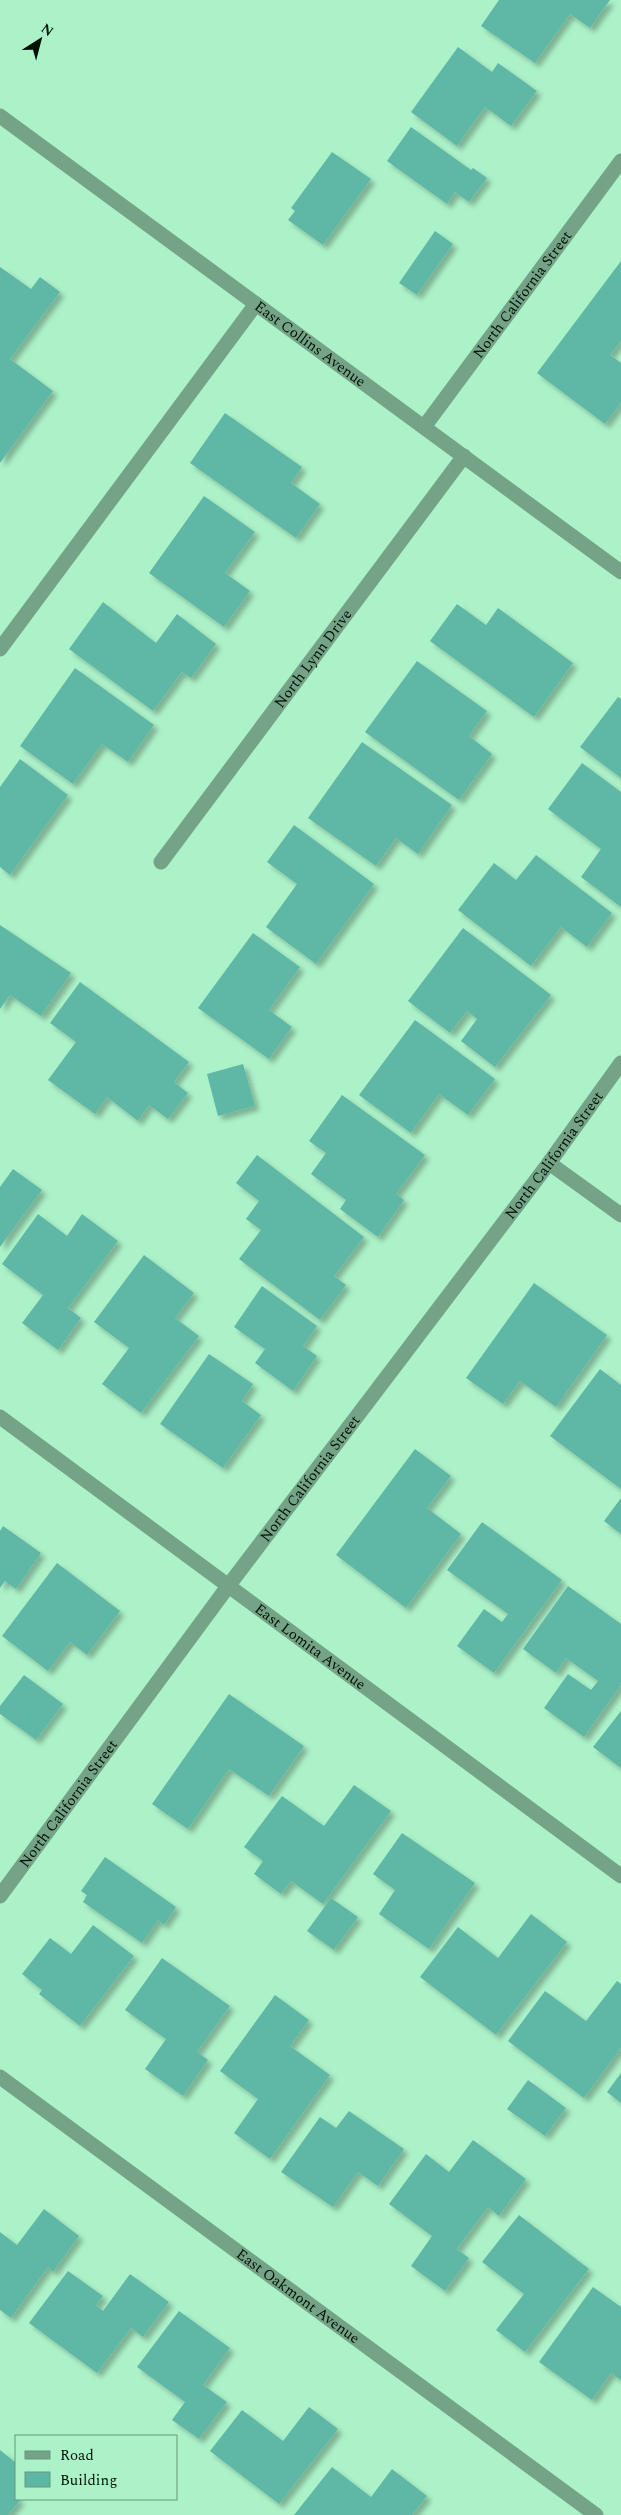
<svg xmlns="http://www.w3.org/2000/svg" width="621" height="2515" viewBox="0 0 621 2515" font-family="Spectral,serif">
	<defs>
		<filter id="shadow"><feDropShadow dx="4.5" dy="4.5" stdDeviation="2.5" flood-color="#0004"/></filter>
	</defs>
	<rect width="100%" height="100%" fill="#acf2c9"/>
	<g fill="#5eb7a5" filter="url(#shadow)">
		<path d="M499,0H610L590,28L570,14L535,63L481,26Z"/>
		<path d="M458,47L492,72L498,63L537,91L511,126L485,107L457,146L411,112Z"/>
		<path d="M411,127L471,170L473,168L487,178L469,202L455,192L447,204L387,161Z"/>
		<path d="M332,152L371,179L323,245L288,220L295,211L291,208Z"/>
		<path d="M435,231L453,244L417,295L399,283Z"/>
		<path d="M621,261V341L610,355L621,363V403L605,424L537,373Z"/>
		<path d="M0,267L31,289L40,277L60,292L10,359L53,391L0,463Z"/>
		<path d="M225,413L302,467L291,483L320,504L296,538L190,463Z"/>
		<path d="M204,496L255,532L225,573L250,591L224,627L149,573Z"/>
		<path d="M103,602L156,643L177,614L216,644L191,678L182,672L153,711L69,649Z"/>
		<path d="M457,604L486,625L498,608L573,663L534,717L430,641Z"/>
		<path d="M417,661L487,711L469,736L492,754L459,800L365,732Z"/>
		<path d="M75,668L154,725L128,762L102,744L73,784L20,746Z"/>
		<path d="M618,697L621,699V778L580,747Z"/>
		<path d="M362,742L452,805L418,854L396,838L376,866L308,818Z"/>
		<path d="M20,759L68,795L10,875L0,867V787Z"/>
		<path d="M582,763L621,792V907L581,877L601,849L548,809Z"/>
		<path d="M294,825L374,884L316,964L266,927L297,884L267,862Z"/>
		<path d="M536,855L612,913L587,947L561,927L531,966L458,910L494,863L516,880Z"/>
		<path d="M0,925L71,973L41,1016L10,995L0,1009Z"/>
		<path d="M463,928L551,995L495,1067L461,1041L477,1019L467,1011L450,1033L408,1001Z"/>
		<path d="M253,933L300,967L269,1010L292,1027L269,1059L198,1008Z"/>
		<path d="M80,982L189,1062L174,1082L188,1093L168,1119L149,1105L138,1121L107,1097L95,1114L48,1080L76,1042L50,1023Z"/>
		<path d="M415,1020L495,1079L468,1115L439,1094L411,1133L359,1095Z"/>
		<path d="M243,1064L255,1106L218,1116L207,1074Z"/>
		<path d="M342,1095L425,1155L396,1194L404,1200L378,1237L340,1209L346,1200L311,1174L326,1153L309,1141Z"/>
		<path d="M257,1155L364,1237L334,1276L346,1285L320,1320L239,1259L261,1230L246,1219L259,1201L236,1183Z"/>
		<path d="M13,1169L42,1190L0,1247V1187Z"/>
		<path d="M38,1214L67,1236L82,1214L118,1241L68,1308L81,1318L58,1350L22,1323L43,1295L2,1264Z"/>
		<path d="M144,1255L194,1293L175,1318L199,1336L141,1413L102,1384L129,1348L94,1322Z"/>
		<path d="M534,1283L607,1335L556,1407L520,1381L503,1404L466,1378Z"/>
		<path d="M262,1286L317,1326L303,1346L317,1356L293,1391L255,1363L265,1349L234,1327Z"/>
		<path d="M209,1354L253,1384L242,1401L261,1415L223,1468L160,1424Z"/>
		<path d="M600,1369L621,1385V1489L550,1436Z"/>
		<path d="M415,1449L451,1476L427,1508L461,1534L406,1608L336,1555Z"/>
		<path d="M621,1498V1534L604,1521Z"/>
		<path d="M482,1522L562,1580L494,1673L457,1646L484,1609L502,1622L508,1614L447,1570Z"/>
		<path d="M3,1526L41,1553L16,1589L5,1581L0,1588V1531Z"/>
		<path d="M57,1563L120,1611L87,1655L70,1642L48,1671L2,1636Z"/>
		<path d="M568,1586L621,1624V1685L584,1737L544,1708L568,1674L591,1690L598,1681L566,1658L556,1673L523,1649Z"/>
		<path d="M24,1675L63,1704L36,1740L0,1714V1706Z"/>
		<path d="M229,1694L304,1746L269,1796L229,1769L188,1829L152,1804Z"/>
		<path d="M621,1711V1768L593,1747Z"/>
		<path d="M354,1785L391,1811L323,1904L291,1881L281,1894L254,1874L263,1861L244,1847L282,1796L324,1826Z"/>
		<path d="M402,1833L475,1883L429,1949L379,1914L395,1890L373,1874Z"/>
		<path d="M105,1857L176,1907L164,1925L158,1920L142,1943L83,1902L87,1895L81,1891Z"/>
		<path d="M331,1898L358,1917L334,1950L307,1931Z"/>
		<path d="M531,1914L567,1942L496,2035L420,1977L458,1927L498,1958Z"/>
		<path d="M93,1925L134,1956L80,2026L39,1994L42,1990L22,1974L50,1938L71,1954Z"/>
		<path d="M162,1958L230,2006L197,2052L208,2060L183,2096L145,2069L166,2039L125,2010Z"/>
		<path d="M617,1981L621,1984V2048L584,2098L508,2041L545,1991L586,2021Z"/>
		<path d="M275,1995L309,2020L290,2046L330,2075L270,2159L234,2133L258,2099L220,2071Z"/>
		<path d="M621,2073V2103L607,2092Z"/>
		<path d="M528,2080L566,2108L545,2136L507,2109Z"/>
		<path d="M349,2111L404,2149L378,2186L358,2172L333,2207L281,2172L320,2117L336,2128Z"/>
		<path d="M473,2140L526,2179L499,2216L488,2207L457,2249L469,2258L445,2291L411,2266L432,2236L389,2204L426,2154L449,2172Z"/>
		<path d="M44,2209L79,2236L53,2272L48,2267L11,2318L0,2310V2232L17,2245Z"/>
		<path d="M519,2215L589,2269L525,2352L496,2330L524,2294L482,2262Z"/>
		<path d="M68,2271L103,2296L96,2305L103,2311L130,2274L169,2302L143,2337L131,2328L97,2373L29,2323Z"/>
		<path d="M593,2287L621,2307V2380L611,2373L592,2400L539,2362Z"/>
		<path d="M179,2311L230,2348L203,2385L227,2402L199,2439L172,2420L185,2402L137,2367Z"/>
		<path d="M309,2407L338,2429L279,2504L210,2451L242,2410L283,2441Z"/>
		<path d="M0,2450L16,2463V2499H21L8,2515H0Z"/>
		<path d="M332,2467L371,2497L392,2469L427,2496L412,2515H294Z"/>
	</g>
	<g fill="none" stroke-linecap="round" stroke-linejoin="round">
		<g stroke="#75a388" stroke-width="15">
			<path id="s1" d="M0,116L621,572"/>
			<path id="s2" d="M424,427L621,161"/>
			<path d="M0,649L256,304"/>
			<path id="s3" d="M161,862L464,456"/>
			<path d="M549,1163L621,1215"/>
			<path id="s4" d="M0,1417L621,1876"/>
			<path id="s5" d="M0,1896L229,1585L549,1163L621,1063"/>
			<path id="s6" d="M0,2077L596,2515"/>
		</g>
	</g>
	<g text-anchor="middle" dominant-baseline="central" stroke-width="5" stroke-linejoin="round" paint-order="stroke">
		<g font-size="15" fill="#001205" stroke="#acf2c9">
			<text stroke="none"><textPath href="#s2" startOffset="165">North California Street</textPath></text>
			<text stroke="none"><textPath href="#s1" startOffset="385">East Collins Avenue</textPath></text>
			<text stroke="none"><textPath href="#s3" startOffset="254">North Lynn Drive</textPath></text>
			<text stroke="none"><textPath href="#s5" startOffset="925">North California Street</textPath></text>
			<text stroke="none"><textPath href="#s5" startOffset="520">North California Street</textPath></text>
			<text stroke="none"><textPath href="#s4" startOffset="386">East Lomita Avenue</textPath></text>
			<text stroke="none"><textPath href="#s5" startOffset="115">North California Street</textPath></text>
			<text stroke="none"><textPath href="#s6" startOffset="370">East Oakmont Avenue</textPath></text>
		</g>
	</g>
	<rect x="15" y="2435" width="162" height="65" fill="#acf2c9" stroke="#67987b"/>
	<rect x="25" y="2451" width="25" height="8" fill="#75a388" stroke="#67987b"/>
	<text x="60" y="2460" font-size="15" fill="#001205">Road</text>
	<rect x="25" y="2472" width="25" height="15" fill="#5eb7a5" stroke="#67987b"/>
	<text x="60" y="2485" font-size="15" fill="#001205">Building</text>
	<g transform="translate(40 40) rotate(36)" stroke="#acf2c9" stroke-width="4" paint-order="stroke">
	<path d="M0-4L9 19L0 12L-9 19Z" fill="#001205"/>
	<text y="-8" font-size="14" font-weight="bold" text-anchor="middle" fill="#001205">N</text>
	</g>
</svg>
